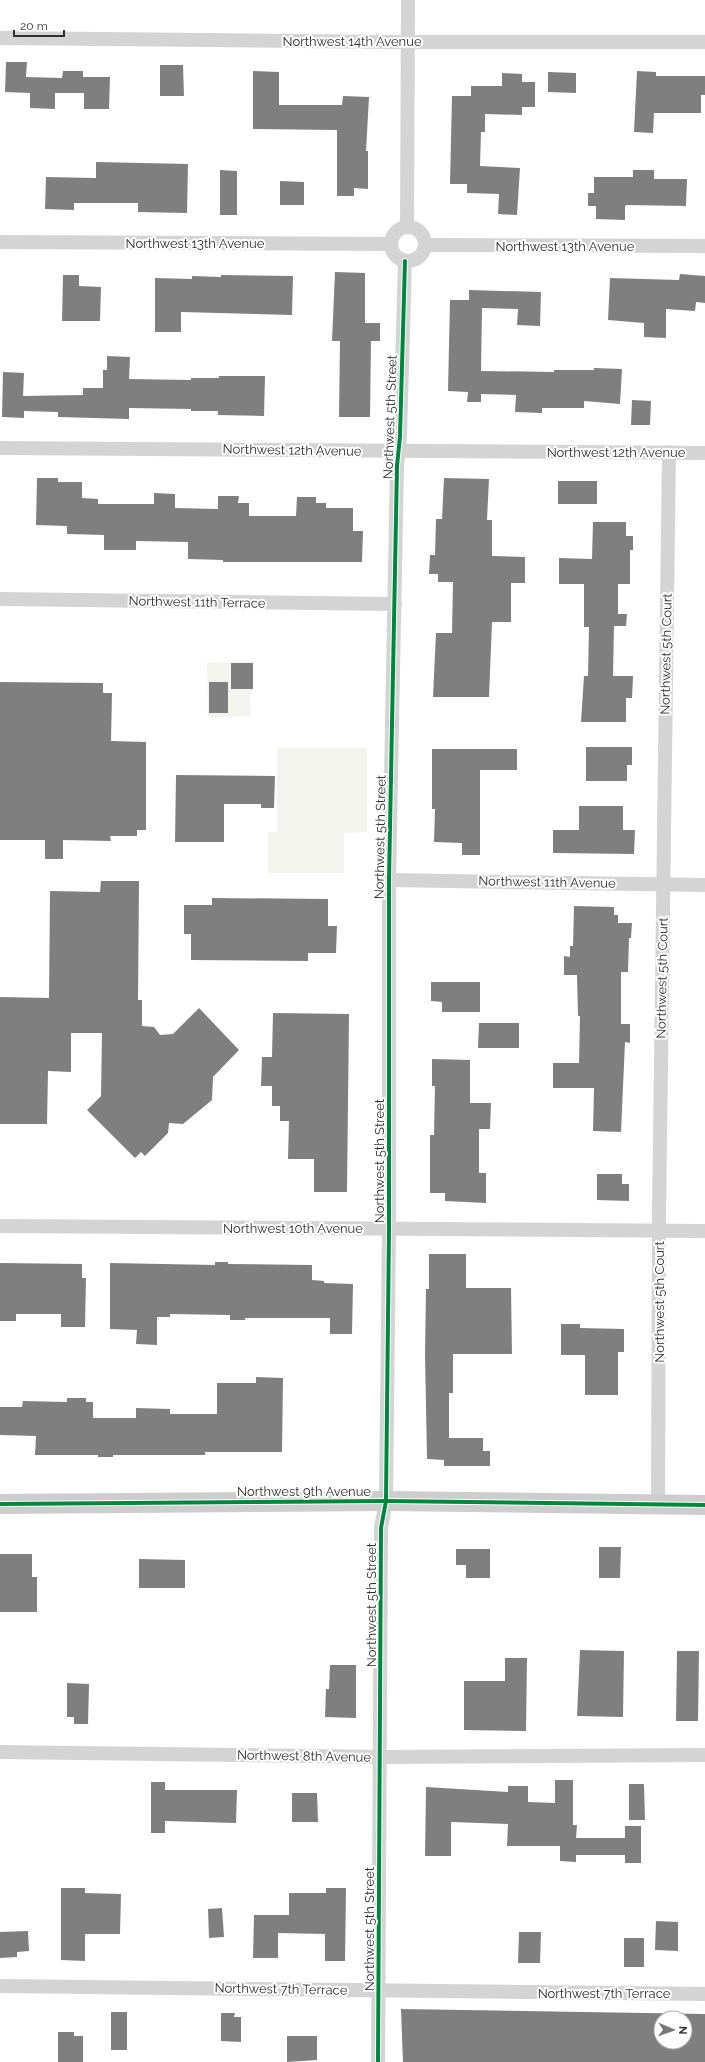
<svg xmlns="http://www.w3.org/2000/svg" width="705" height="2062" viewBox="0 0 705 2062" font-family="Raleway,sans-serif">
	<rect width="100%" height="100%" fill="#fff"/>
	<g fill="#f2f4ed">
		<path d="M253,662V691L250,693L251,716L208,717L207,663Z"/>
		<path d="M277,748H367V832L344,833V873H268V832H277Z"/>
	</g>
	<g fill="#7f7f7f" fill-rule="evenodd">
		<path d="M6,62H27L26,77L62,78L63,71H83V77H110L109,109H84V93H55V109L30,108V93L5,92Z"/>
		<path d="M160,65H183L184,96H160Z"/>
		<path d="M253,71L279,72V105H342L343,96L369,97L366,151H368V189L354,188V196H337V130L253,129Z"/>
		<path d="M637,71L656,72V76H705V95H701V113H654L653,133L634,132Z"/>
		<path d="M548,72L576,73V93L548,92Z"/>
		<path d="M502,73L522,74V82H535V107H522V115L485,114V132H481L480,166L520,168L517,215L498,214L499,194L467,193V184H450L452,96H471V86H502Z"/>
		<path d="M96,162L188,164L187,213L138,212V203H74V210L45,209L46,177L96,178Z"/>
		<path d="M220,170L237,171V215H220Z"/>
		<path d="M633,170H654V179H687L686,206L627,205L625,206V220L596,219V206H588V193H594V177H633Z"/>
		<path d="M280,181L304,182V205H280Z"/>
		<path d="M335,272L365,273V323H380V341H371L370,417H339L340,341H332Z"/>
		<path d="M680,274L705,276V303L696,302L695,311L666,309V338L644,337V323L608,320L610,278L679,280Z"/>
		<path d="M63,275H79V286L101,287L100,321H62Z"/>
		<path d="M221,275L293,276L292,315L181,312V332H155V278L192,279V276L221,277Z"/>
		<path d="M469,290L541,292L540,326L517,325L518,309L482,308L481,371L554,372V370H594V368L622,369L620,404L584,401V408H542V413L515,412L516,395L481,394V402H467L468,392L448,391L450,300H469Z"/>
		<path d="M107,356L130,357L129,379L191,380V378H219V376H265L264,416L218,415V411H191V409L129,408V419L58,417V412L24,411V418L2,417L3,372L24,373L23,396L83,395V388H103V370H107Z"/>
		<path d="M632,400L651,401L650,425H631Z"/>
		<path d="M37,478H58V482H82V498L98,499V504H154V493L175,494V508L218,509V496H239L238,503H249V516H296L297,497H316V503H326V508H353V531H363L362,562H223V560L188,559V542L136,541V550H104V535L67,534V526L36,525Z"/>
		<path d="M444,478L489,479L487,520H492V556L525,557V583H511V622H492L489,697H433L436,633H452L453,582H438V574H429L430,555H435L436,519H442Z"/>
		<rect x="558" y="481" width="39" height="23"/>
		<path d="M593,522H626V536H633V550H630V584H618V614H627L626,626H614L613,676H633L632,698H626V722H581L584,676H588L589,627H584V584H559V558L592,559Z"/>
		<rect x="231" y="663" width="22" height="26"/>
		<path d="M0,682L103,683V693H112L111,741L146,742V830H137V836H110L111,841L63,840V859H45V840H0Z"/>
		<rect x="209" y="682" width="19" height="31"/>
		<path d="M586,747H632V765H627V781H586Z"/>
		<path d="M432,749H517V770H480V855H462V843L434,842L435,809H432Z"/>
		<path d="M176,775L275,776L274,808H261V804H224V842H175Z"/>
		<path d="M579,806H623V830H635L634,854L553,853V830H579Z"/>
		<path d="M101,881H139L138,1000H142V1026L154,1027L160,1035L173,1034L199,1008L239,1050L213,1077L212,1100L183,1124L169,1123L168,1133L145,1156L141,1152L135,1158L87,1110L101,1096L102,1033H71V1072L48,1071L47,1124H0V997L49,998L50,891L100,892Z"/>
		<path d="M212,898L328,899V926H337L336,953H308V961L191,960V934H184V905H212Z"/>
		<path d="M574,906L614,907V915H618V923H632L631,938H629L628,972H621V1024H630V1043L625,1042L621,1132L593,1131L594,1088H553V1063H579L580,1016H578L577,975H564V956L570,957V946H573Z"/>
		<path d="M431,982H480V1012H442V1002L431,1001Z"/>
		<path d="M273,1013L349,1014L347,1192H314V1159H288L289,1121H280V1106H272V1086H261L262,1057H272Z"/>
		<path d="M479,1023H519V1048H478Z"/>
		<path d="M432,1059L470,1060V1103H491L490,1129H479V1173H486V1203L445,1201V1193H430V1135H434L435,1086H432Z"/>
		<path d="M597,1174H622V1184H629V1201L597,1200Z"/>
		<path d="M429,1254H466V1288H511L512,1354H453V1393H449V1438H483V1451H490V1466H444V1460L427,1459L425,1354L426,1289H429Z"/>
		<path d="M215,1262H228V1264L312,1265V1280L324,1281V1283L353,1284L352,1334H330V1318H245V1320H230V1315L170,1314V1317H157V1345L136,1344L137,1330L110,1329V1263L215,1265Z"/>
		<path d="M0,1263L82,1264V1278H86L85,1327H61V1314H16V1321H0Z"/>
		<path d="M561,1324H580V1328L624,1329V1352H618V1395H585V1355H561Z"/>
		<path d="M256,1377L283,1378L282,1452H205V1455H113V1457H98V1455H35L36,1436L0,1435V1407H22L23,1401L67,1402V1398H86V1402H93V1418H136V1408L170,1409V1414H217V1383H256Z"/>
		<path d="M599,1547H621L620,1578H599Z"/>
		<path d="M456,1549H490V1578H466V1565H456Z"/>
		<path d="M0,1554H32V1577H37V1612H0Z"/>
		<path d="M139,1559L185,1560V1588H139Z"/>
		<path d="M580,1650L624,1651L623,1717L577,1716Z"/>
		<path d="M677,1651H699L698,1721H676Z"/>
		<path d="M505,1658H527L526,1731L464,1730V1681H505Z"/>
		<path d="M330,1665H356V1718L325,1717L326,1689H329Z"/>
		<path d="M67,1683L89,1684L88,1724H74V1717H67Z"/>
		<path d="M555,1780H573V1825H577L576,1838H625V1826H641V1863H625V1855H576V1862L560,1861V1846H507L508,1824L451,1822V1856H425L426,1787L508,1792V1786H528V1802L555,1803Z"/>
		<path d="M151,1782H165V1790H237L236,1823L165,1821V1833H151Z"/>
		<path d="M629,1784H644L645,1820H629Z"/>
		<path d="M292,1793H317L318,1822H292Z"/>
		<path d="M61,1888H85V1893L121,1894L120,1934H85V1961L61,1960Z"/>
		<path d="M326,1888H346L345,1961H325V1934L278,1933V1958H253L254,1915H289V1893H326Z"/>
		<path d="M222,1908L224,1937L209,1938L208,1909Z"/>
		<path d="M656,1921L678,1922V1951L655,1950Z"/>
		<path d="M28,1931L29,1951L17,1952V1957L0,1958V1932Z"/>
		<path d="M519,1932H541L540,1963H518Z"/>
		<rect x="624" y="1938" width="20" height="29"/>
		<path d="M401,2009L705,2014V2062H403ZM661,2018H685V2042H661Z"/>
		<rect x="111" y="2012" width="16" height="38"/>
		<path d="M221,2013H235L234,2017H241V2042L221,2041Z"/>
		<path d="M58,2032H74V2036H83V2062H58Z"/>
		<path d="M287,2036H317V2060L287,2062Z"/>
	</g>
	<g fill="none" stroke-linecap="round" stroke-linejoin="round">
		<g stroke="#d4d4d4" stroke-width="14">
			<path d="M0,38L392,42H705"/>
			<path d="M407,227L408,0"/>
			<circle cx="408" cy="244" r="17"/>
			<path d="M0,242L391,244"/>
			<path d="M425,245L705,246"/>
			<path d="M0,448L705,453"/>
			<path d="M0,599L395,604"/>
			<path d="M389,880L705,885"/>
			<path d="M0,1226L705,1231"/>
			<path d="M658,1503L659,1216L669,452"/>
			<path d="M0,1752L380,1757L705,1755"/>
			<path d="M0,1986L705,1994"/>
			<path d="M378,2062L381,1528L386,1501L389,1228V880L397,466L400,436L405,261"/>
		</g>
		<path stroke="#cdcdcd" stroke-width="20" d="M0,1504L386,1501L705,1505"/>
		<defs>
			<g id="cycleway">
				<path d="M0,1504L386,1501L705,1505"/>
				<path d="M378,2062L381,1528L386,1501L389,1228V880L397,466L400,436L405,261"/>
			</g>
		</defs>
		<use href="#cycleway" stroke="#fff" stroke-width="6"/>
		<use href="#cycleway" stroke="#00873e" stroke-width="4"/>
	</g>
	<g text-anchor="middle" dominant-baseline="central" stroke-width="4" stroke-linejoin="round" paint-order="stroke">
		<g font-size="13" fill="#2f2f2f" stroke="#fff">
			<text x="352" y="41">Northwest 14th Avenue</text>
			<text x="195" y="243">Northwest 13th Avenue</text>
			<text x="565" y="246">Northwest 13th Avenue</text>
			<text transform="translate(390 417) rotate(-88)">Northwest 5th Street</text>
			<text transform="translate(292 450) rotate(1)">Northwest 12th Avenue</text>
			<text x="616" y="452">Northwest 12th Avenue</text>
			<text transform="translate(197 602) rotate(1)">Northwest 11th Terrace</text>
			<text transform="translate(666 654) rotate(-89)">Northwest 5th Court</text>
			<text transform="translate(380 837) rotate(-89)">Northwest 5th Street</text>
			<text transform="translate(547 882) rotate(1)">Northwest 11th Avenue</text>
			<text transform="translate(662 978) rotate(-89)">Northwest 5th Court</text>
			<text transform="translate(379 1161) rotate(-90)">Northwest 5th Street</text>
			<text x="293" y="1228">Northwest 10th Avenue</text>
			<text transform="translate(659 1302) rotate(-90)">Northwest 5th Court</text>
			<text x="304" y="1491">Northwest 9th Avenue</text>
			<text transform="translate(371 1605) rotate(-90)">Northwest 5th Street</text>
			<text transform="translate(304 1756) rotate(1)">Northwest 8th Avenue</text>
			<text transform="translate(369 1929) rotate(-90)">Northwest 5th Street</text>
			<text transform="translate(281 1989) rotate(1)">Northwest 7th Terrace</text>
			<text x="604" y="1993">Northwest 7th Terrace</text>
		</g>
	</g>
	<g transform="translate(673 2030) rotate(92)"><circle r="19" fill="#ffffff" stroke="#acacac"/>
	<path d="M0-3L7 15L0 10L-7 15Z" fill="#787878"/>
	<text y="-6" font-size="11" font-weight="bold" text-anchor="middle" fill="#2f2f2f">N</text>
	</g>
	<path d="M14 30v6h50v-6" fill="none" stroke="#2f2f2f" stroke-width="2"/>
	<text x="20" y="30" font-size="12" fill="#2f2f2f" stroke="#ffffff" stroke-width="3" paint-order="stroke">20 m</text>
</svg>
